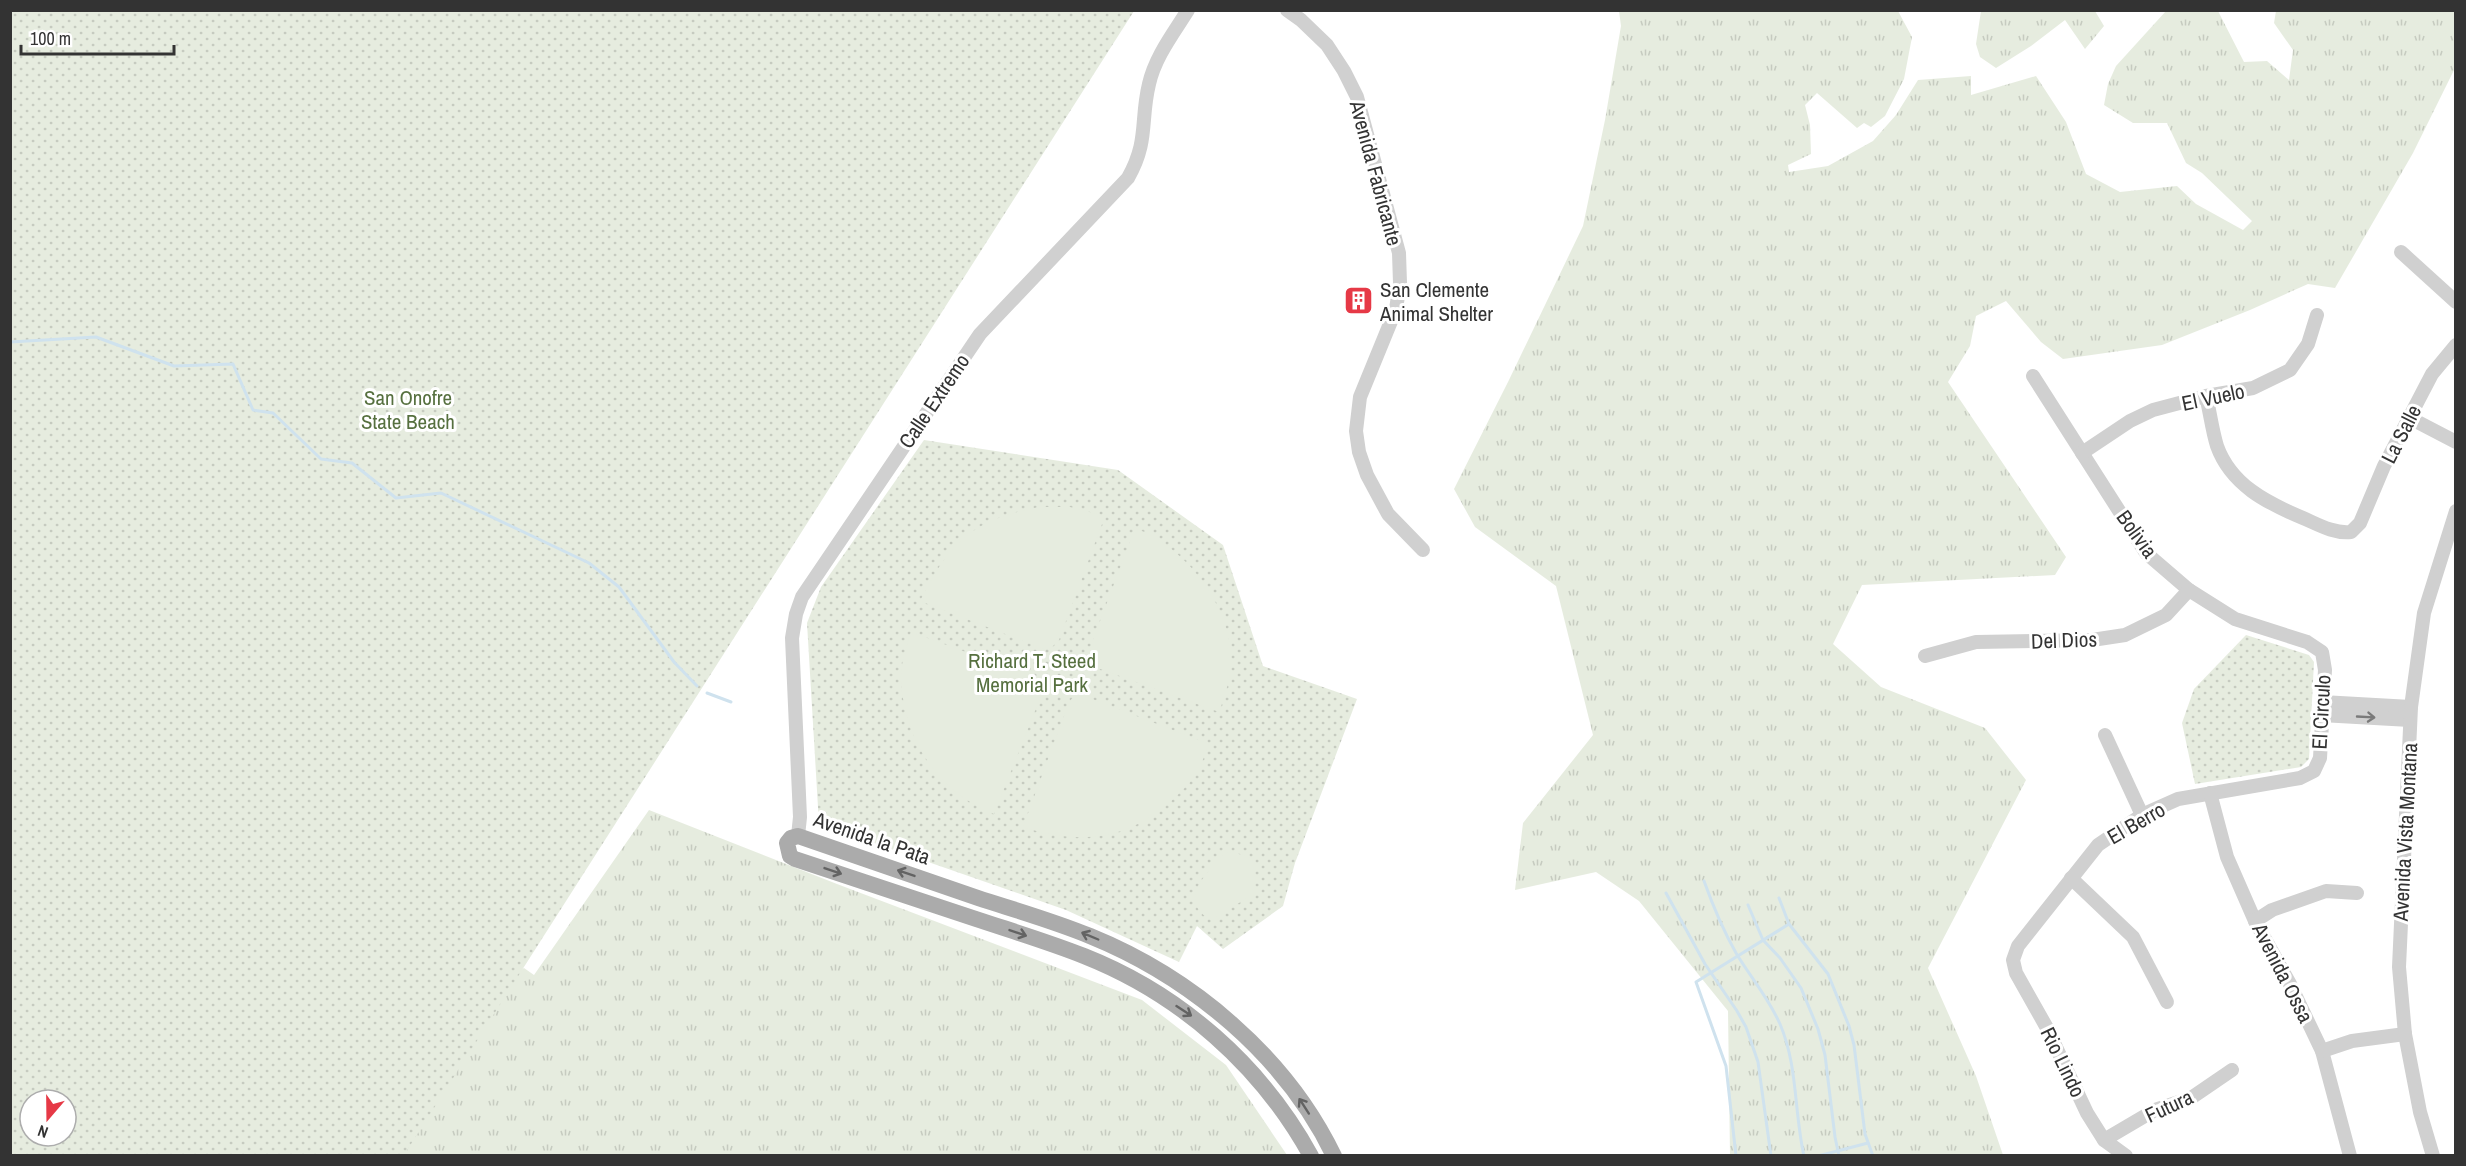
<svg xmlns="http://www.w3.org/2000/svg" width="2466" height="1166" viewBox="0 0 2466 1166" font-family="'Archivo Narrow',sans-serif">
	<defs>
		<pattern id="grass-tufts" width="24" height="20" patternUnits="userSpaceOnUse" patternTransform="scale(1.5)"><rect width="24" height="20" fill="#e6ecdf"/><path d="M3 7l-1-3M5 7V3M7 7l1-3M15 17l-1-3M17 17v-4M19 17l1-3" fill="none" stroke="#c6cbc0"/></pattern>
		<pattern id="park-dots" width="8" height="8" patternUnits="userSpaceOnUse" patternTransform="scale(1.5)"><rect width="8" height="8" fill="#e6ecdf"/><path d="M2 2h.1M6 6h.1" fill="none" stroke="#c6cbc0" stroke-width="1.8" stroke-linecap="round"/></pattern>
	</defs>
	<rect width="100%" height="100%" fill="#fff"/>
	<g fill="url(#grass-tufts)">
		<path d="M1619,11H1898L1912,37L1904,79L1885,116L1871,127L1864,123L1857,128L1817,93L1805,105L1810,125L1811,154L1788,165L1789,172L1828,166L1873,141L1896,115L1918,80L1971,76V95L2036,76L2066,122L2086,174L2120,192L2177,186L2196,204L2243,230L2252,221L2202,173L2186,163L2167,123H2133L2104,105L2108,84L2116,66L2166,11H2218L2244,62L2267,61L2289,80L2293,50L2274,23L2276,11H2455V68L2413,153L2335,288L2308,284L2250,310L2162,345L2063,359L2041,342L2006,301L1976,316L1970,346L1948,382L2066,557L2055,575L1862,585L1833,644L1881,687L1985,728L2026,780L1928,968L1976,1076L2003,1155H1730L1728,1011L1639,901L1596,872L1515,890L1523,823L1593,735L1556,586L1475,527L1454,489L1508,382L1583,226L1605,120L1621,26Z"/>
		<path d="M1981,11H2095L2104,26L2085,49L2065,20L2031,46L1996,68L1980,57L1976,44Z"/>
		<path d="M649,810L837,884L1142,1000L1226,1065L1287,1155L281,1156L416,1035L524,968L534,975Z"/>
	</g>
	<g fill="url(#park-dots)" fill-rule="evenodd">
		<path d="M10,11H1134L404,1155H11ZM30,1100H66V1136H30Z"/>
		<path d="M924,440L1118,470L1223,545L1263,666L1357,699L1295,863L1283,906L1223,949L1197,926L1179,962L1066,910L819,824L807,623L821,587Z"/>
		<path d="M2246,635L2309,655L2314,662L2309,759L2301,767L2195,784L2182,723L2194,689Z"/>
	</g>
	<g fill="#e6ecdf">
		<path d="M1039,507H1070L1105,516L1059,640L1052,647L1044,649L920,601C950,541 972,520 1039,507Z"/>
		<path d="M1135,528C1182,546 1222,595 1230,644C1234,667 1227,691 1219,712L1092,666L1088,661V653Z"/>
		<path d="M911,632L1032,676L1040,682L1043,691L994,814C938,792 905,741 901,682C900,665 906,648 911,632Z"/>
		<path d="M1082,695L1209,744C1205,753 1202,765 1196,774C1190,783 1180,793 1171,801C1127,841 1078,845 1023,827L1069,702L1074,696Z"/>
		<path d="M1225,852C1236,854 1249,853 1255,864V893L1215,918L1209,919C1177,898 1208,873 1225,852Z"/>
	</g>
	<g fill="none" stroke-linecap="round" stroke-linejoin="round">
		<g stroke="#cfe2ee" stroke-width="3">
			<path d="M10,342L96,337L174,366L233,364L253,410L273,413L321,459L352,463L396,498L441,493L589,563L619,587L674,662L697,686"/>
			<path d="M707,693L731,702"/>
			<path d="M1704,881C1713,906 1723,930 1736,953C1751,978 1768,997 1780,1024C1798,1066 1794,1112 1804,1156"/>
			<path d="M1666,893L1705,964L1737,1011L1746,1027L1758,1062L1771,1156"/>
			<path d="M1748,905L1763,940L1780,958L1801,988L1818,1029L1825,1055L1835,1137L1839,1156"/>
			<path d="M1789,924L1828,974L1849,1026L1854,1045L1865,1134L1873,1156"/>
			<path d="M1736,1156L1726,1066L1696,982L1789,924L1779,898"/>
			<path d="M1818,1156L1868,1143"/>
		</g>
		<g stroke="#d0d0d0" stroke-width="14">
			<path d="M1287,10L1301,20L1327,45L1344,71L1357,97L1399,253L1400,283L1396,309L1360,397L1356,431L1359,452L1367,475L1388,514L1423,550"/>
			<path d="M2401,252L2456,302"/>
			<path d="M2033,376L2146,553L2189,590L2235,619L2307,642L2322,652L2325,670L2320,758L2314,771L2300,778L2178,799L2142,815L2098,845L2018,946L2013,960L2016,973L2047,1028L2087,1113L2104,1140L2126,1156"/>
			<path d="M2206,396C2210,412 2212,430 2217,446C2231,485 2267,503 2303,518C2317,524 2334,534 2351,532L2360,523L2384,466L2432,374L2456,345"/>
			<path d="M2408,417L2456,442"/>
			<path d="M2082,453L2130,421L2153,410L2206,396L2253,388L2290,370L2308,344L2317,315"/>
			<path d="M1925,656L1976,642L2092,640L2125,635L2166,615L2189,590"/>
			<path d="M2322,702L2411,707"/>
			<path d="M2321,715L2410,720"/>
			<path d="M2105,735L2142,815"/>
			<path d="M2210,793L2227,857L2255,921L2290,984L2322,1051L2350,1156"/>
			<path d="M798,836L800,817L792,638L796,614L802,597L980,334L1128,178C1149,141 1140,121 1149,84C1155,57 1173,34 1188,10"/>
			<path d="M2071,878L2133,937L2167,1002"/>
			<path d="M2255,921L2272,910L2326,891L2357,893"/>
			<path d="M2322,1051L2352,1041L2405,1034"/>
			<path d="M2104,1140L2155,1110L2191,1098L2232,1070"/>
			<path d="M2433,1156L2420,1112L2405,1034L2399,967L2411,707L2424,613L2456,511"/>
		</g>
		<path stroke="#ababab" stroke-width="16" d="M1311,1156C1261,1065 1180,994 1084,956C1049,942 1012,931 976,919C916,899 856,879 795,859L790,856L787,843L791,838L798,836C858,857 918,877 978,898C1015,910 1054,921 1090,936C1191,977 1286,1056 1334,1156"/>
	</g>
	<defs><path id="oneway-shaft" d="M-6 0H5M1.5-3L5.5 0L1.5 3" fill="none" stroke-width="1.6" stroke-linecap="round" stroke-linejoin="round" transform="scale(1.5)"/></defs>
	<use stroke="#7a7a7a" href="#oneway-shaft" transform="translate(2366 717) rotate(3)"/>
	<g stroke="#636363">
		<use href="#oneway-shaft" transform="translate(833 871) rotate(19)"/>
		<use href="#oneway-shaft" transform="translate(906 873) rotate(-161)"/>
		<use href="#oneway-shaft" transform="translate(1018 933) rotate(19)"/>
		<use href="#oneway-shaft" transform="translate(1090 936) rotate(-157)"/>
		<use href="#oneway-shaft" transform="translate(1184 1011) rotate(33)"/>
		<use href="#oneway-shaft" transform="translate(1304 1106) rotate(-123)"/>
	</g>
	<defs>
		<symbol id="building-square" viewBox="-11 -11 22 22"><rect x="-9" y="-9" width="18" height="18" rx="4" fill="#e63946" stroke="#fff"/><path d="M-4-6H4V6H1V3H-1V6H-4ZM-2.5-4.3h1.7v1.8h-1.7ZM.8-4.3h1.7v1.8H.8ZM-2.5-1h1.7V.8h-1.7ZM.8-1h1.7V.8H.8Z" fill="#fff"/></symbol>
	</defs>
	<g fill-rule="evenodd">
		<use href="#building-square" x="1342" y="284" width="33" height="33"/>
	</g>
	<g text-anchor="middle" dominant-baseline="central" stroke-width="6" stroke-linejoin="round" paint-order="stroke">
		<g font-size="21" fill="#333" stroke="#fff">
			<text transform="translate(1376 173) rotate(75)">Avenida Fabricante</text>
			<text transform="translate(2213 397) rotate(-12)">El Vuelo</text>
			<text transform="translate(934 401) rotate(-56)">Calle Extremo</text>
			<text transform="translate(2401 434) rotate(-63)">La Salle</text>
			<text transform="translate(2137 534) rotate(54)">Bolivia</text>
			<text transform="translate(2064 640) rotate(-2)">Del Dios</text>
			<text transform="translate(2321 712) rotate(-87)">El Circulo</text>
			<text transform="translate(2136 823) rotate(-30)">El Berro</text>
			<text transform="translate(2405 832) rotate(-87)">Avenida Vista Montana</text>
			<text transform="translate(872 838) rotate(19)">Avenida la Pata</text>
			<text transform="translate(2283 973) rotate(63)">Avenida Ossa</text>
			<text transform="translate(2063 1062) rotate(64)">Rio Lindo</text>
			<text transform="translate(2169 1106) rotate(-25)">Futura</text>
		</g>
		<g font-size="21" fill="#333" stroke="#fff" text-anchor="start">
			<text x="1380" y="289">San Clemente<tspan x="1380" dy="24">Animal Shelter</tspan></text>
		</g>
		<g font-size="21" fill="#56703f" stroke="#fff">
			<text x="408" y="397">San Onofre<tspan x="408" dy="24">State Beach</tspan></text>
			<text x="1032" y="660">Richard T. Steed<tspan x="1032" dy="24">Memorial Park</tspan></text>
		</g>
	</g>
	<rect width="2466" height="1166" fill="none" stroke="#333333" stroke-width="24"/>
	<g transform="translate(48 1118) rotate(200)"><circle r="28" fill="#ffffff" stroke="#adadad" stroke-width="1.5"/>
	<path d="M0-4.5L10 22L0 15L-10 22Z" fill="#e63946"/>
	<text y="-9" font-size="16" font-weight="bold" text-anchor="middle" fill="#333333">N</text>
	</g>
	<path d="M21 45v9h153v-9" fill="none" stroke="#333333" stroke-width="3"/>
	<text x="30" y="45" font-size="18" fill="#333333" stroke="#ffffff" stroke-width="4.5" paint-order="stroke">100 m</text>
</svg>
